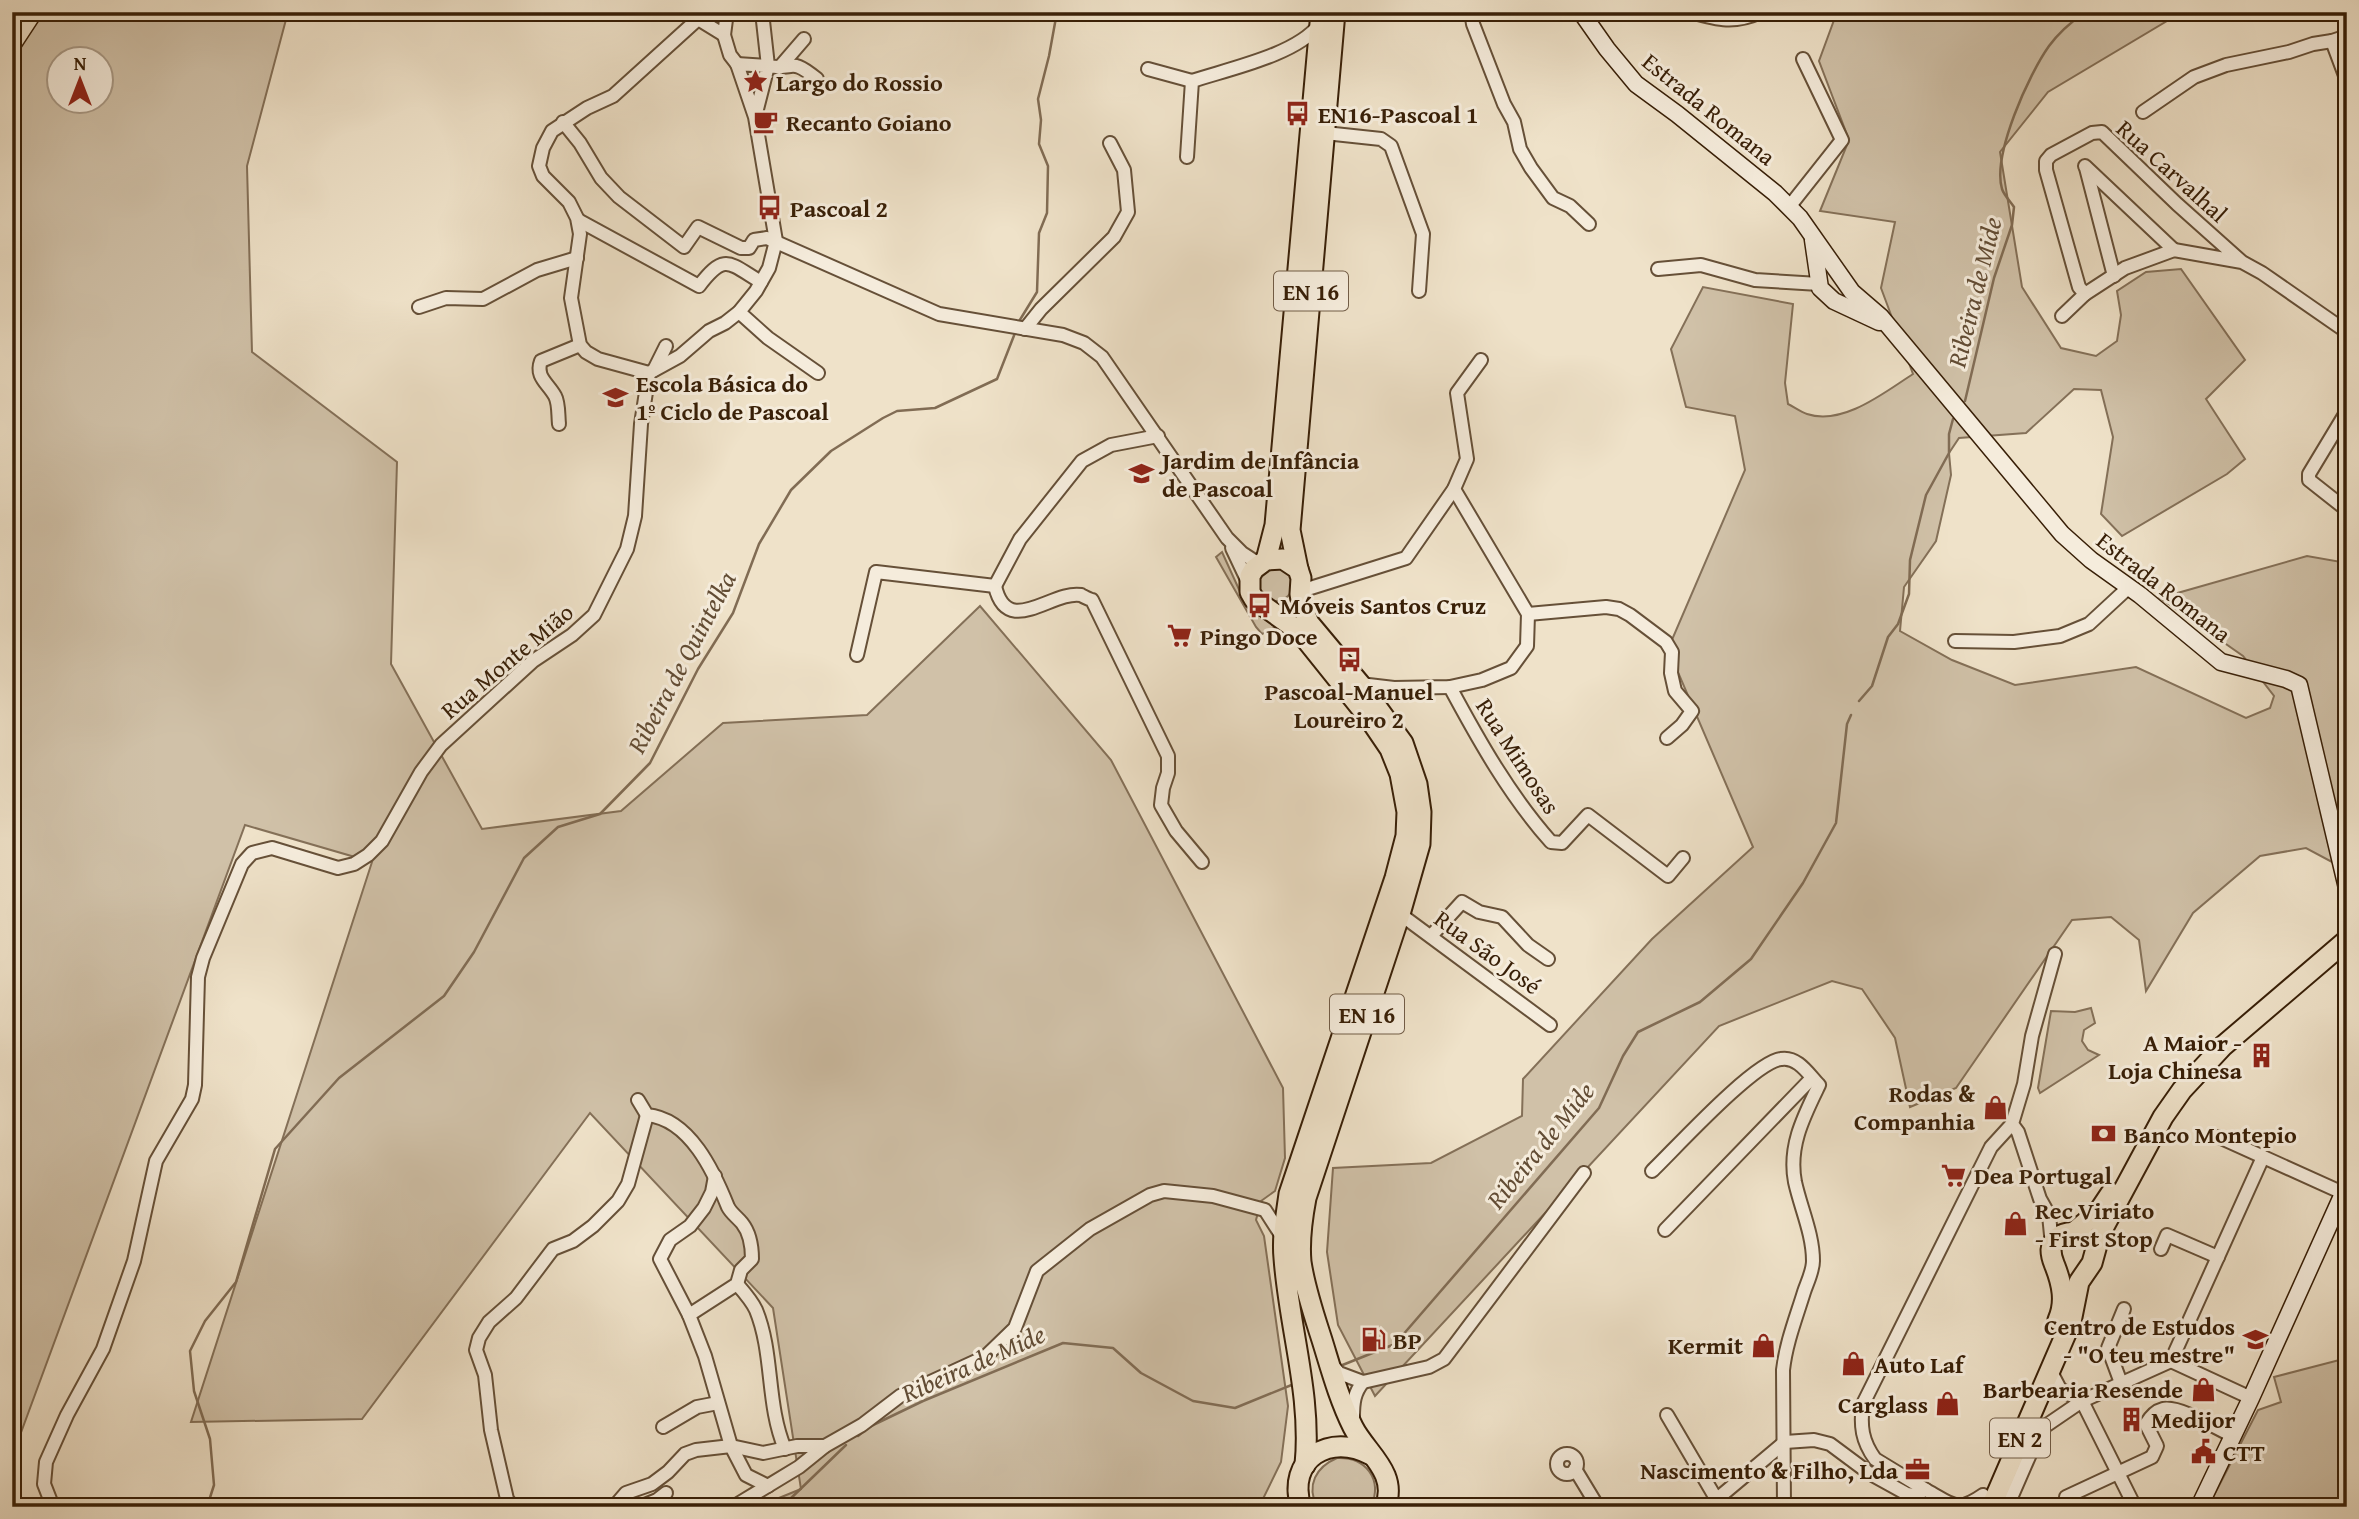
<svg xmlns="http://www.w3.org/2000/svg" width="2359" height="1519" viewBox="0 0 2359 1519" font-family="'Gentium Book Plus',serif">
	<rect width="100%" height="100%" fill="#efe2c9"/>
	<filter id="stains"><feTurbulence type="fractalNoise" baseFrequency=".00286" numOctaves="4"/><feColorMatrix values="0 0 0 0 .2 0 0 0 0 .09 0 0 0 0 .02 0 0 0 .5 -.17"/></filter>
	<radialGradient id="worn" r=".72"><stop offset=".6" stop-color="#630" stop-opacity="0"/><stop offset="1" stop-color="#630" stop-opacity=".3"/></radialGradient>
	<g fill="#d0c1a8" stroke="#847058" stroke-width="2" fill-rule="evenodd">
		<path d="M12,12H288L247,166L252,352L397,462L391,664L482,829L621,811L723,723L867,715L980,606L1111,760L1283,1088L1285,1158L1275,1191L1261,1201L1256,1220L1264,1236L1288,1406L1281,1462L1259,1507H757L801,1489L773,1308L590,1113L362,1419L191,1422L372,862L245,825L12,1457ZM60,60H102V102H60Z"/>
		<path d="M1837,12H2182L2048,92L2000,152L2022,287L2061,348L2096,356L2117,341L2121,315L2117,291L2146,272L2181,269L2245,360L2206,399L2245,459L2227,474L2122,536L2101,514L2113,437L2101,390L2074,389L2026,433L1959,438L1949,453L1951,475L1936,541L1904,587L1900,631L1952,660L2015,685L2136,667L2246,718L2270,708L2274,696L2243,656L2160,598L2307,556L2347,563V870L2306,848L2260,856L2193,913L2146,991L2139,940L2111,917L2072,920L1956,1088L1910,1107L1895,1038L1862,989L1832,981L1719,1026L1375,1396L1338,1325L1327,1252L1333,1168L1431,1163L1522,1116L1523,1079L1652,939L1753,847L1668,649L1745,470L1735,416L1686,407L1671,349L1703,287L1793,304L1785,383L1788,404C1794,407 1801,412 1807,414C1843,426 1885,392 1913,374L1881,288L1895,222L1820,211L1849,140L1819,61Z"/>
		<path d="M1222,552L1247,607L1276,627L1262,634L1256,627L1216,557Z"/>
		<circle cx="1276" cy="584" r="17"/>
		<path d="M2091,1008L2095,1023L2084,1030L2082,1041L2088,1050L2099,1055L2040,1093L2038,1088L2051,1011L2075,1012Z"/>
		<path d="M2347,1358V1507H2208L2258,1410L2281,1402L2274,1377Z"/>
		<path d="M1337,1458C1366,1457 1383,1479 1371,1507H1317C1306,1485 1316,1467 1337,1458Z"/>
	</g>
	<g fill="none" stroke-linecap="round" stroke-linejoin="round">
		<g stroke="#816c54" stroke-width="2.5">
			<path d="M1018,323L1037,292L1039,233L1047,213L1048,166L1039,144L1041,120L1038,99L1049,56L1057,12"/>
			<path d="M1965,401L1994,278L2012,225L2014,207C2010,201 2004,195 2002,189C1992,155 2029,74 2049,46C2060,31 2071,22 2085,12"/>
			<path d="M1859,701L1872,686L1888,637L1898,624L1909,594L1910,560L1926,495L1949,453V434L1953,419"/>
			<path d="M1340,1366L1395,1344L1599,1108L1623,1056L1638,1032L1700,1002L1751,959L1803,883L1836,823L1847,724L1851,715"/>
			<path d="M858,1436L869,1427L923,1401L1063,1343L1113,1348L1141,1373L1193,1401L1235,1408L1294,1384"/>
			<path d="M207,1507L214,1485L210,1439L194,1391L190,1351L205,1321L236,1282L275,1149L339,1078L444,996L474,952L524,858L558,827L600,814L650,763L698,669L733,613L759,544L791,490L831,451L883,418L897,411L935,408L997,379L1015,333"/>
			<path d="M771,1507L788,1501L846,1445"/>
		</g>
		<defs>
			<g id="street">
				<path d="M762,12L768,66C796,71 789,56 817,79"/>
				<path d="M1471,12L1473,24L1504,104L1514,122L1520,149L1531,168L1553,198L1570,206L1589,224"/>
				<path d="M1691,12C1719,20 1734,24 1761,12"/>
				<path d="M698,13V19L724,35L727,12"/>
				<path d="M724,35L730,55L737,64"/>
				<path d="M2347,36L2332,41L2347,81"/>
				<path d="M779,68L804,39"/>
				<path d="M1148,69L1192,81"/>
				<path d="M2143,112L2194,77L2226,65L2289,52L2313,44L2332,41"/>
				<path d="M563,122L580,143L601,178L619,197L684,247L698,227L741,248H749L754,240L767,238L939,314L1063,335L1084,343L1102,357L1227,538L1242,553L1259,564"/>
				<path d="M1325,133L1381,139L1391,146L1423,234L1419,291"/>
				<path d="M1187,157L1192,81C1228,69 1296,55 1319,25"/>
				<path d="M2085,166L2174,250"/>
				<path d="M2086,168L2114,276"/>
				<path d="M1789,207L1842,140L1803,59"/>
				<path d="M578,220L699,286C725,252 729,263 761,282"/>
				<path d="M2242,262L2174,250L2125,268L2085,294L2079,287L2046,170V161L2051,155L2092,133L2102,132L2177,204L2242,262L2262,273L2347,332"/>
				<path d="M1658,269L1701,265L1755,280L1819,284"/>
				<path d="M419,307L446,298L483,299L537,270L577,258"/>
				<path d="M739,312L768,338L818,373"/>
				<path d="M2062,316L2085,294"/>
				<path d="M1025,329L1041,309L1114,237L1128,212L1124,170L1110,143"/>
				<path d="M654,370L666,346"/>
				<path d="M649,373L598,359L586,352L580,345L571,298L580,234L577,218L569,202L543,176L539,166L543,148L552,131L587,108L613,96L698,19"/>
				<path d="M649,373L680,356L709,331L725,323L739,312L756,291L769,268L776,241L755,117L737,64L768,66L755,117"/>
				<path d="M2347,411L2309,474V480L2347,510"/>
				<path d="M559,424C558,415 559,403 555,396C548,383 535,377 541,361L580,345"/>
				<path d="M1232,548L1249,584"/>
				<path d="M995,586C1007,639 1052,590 1081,595C1082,596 1091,600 1092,600L1168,756V773L1163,788L1161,805L1176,831L1202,862"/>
				<path d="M1301,591L1406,558L1454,489L1467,459L1457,393L1481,360"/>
				<path d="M1528,614L1606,607L1619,609L1630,615L1666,642L1672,652L1671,673L1675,691L1692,711L1682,725L1667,738"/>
				<path d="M1955,641L2014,642L2060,636L2089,624L2129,587"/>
				<path d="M857,655L876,572L995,586L1020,539L1082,461L1111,445L1158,436"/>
				<path d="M1360,684L1394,688L1450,687L1482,680L1511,668L1527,646L1528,614L1454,489"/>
				<path d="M1450,687C1479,741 1510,796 1551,842L1562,843L1588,815L1668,876L1683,858"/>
				<path d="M1400,914L1550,1025"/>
				<path d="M1431,936L1462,902L1479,912L1502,917L1528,945L1548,959"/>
				<path d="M638,1100L647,1115C690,1119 714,1172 728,1207C731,1213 737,1217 742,1223C750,1233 752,1246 752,1259L741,1270L737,1284L689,1315L705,1356L731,1446L746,1475L768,1486"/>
				<path d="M2219,1137L2343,1193"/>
				<path d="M1652,1171C1675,1149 1754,1062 1781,1059C1798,1056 1809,1075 1819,1085C1804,1116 1788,1146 1795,1182C1801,1209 1813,1234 1813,1261C1813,1271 1807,1283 1804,1292C1796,1318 1786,1343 1783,1370L1784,1507"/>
				<path d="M1665,1230L1812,1078"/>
				<path d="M2052,1245L2049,1215L2040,1199L2018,1132L2012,1124L2024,1084L2032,1036L2055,954"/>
				<path d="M2161,1249L2167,1235L2218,1257"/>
				<path d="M737,1284C744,1292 752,1301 756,1310C774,1354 766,1404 785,1449"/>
				<path d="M689,1315L660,1259L670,1240L690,1226L704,1208L712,1192L715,1176"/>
				<path d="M2171,1361L2251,1398"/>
				<path d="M1332,1365L1339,1373L1363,1382L1429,1367L1444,1359L1584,1173"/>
				<path d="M2050,1370L2060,1389L2082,1401L2135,1507"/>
				<path d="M2121,1383L2108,1348L2124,1309"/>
				<path d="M1667,1415L1721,1507"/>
				<path d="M1353,1417C1353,1403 1354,1393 1363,1382"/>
				<path d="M663,1427L697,1407L718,1403"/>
				<circle cx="1567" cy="1464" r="10"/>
				<path d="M1575,1469L1598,1507"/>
				<path d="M1926,1490L1875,1459C1862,1441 1860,1426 1863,1404L1991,1147L2012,1124"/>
				<path d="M1717,1499L1785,1442L1814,1440L1830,1444L1869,1473L1907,1494L1913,1495L1926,1490C1952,1504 1956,1514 1983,1495"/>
				<path d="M53,1507L44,1484L46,1462L67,1415L103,1349L134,1261L156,1161L192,1099L195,1085L198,977L203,958L242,864L252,853L272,848L338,868L354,864L368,855L382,841L421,772L441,745L533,661L572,635L594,615L627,549L635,516L641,424L649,373"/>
				<path d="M513,1507L507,1499L491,1430L485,1375L476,1350L479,1338L489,1322L516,1298L553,1249L573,1241L593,1226L618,1201L628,1184L647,1115"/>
				<path d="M614,1507L626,1493L652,1484L668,1472L685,1454L696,1450L731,1446L763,1453L797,1446H825"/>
				<path d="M640,1507L657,1500L666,1493"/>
				<path d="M733,1507L799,1467L825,1446L862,1425L900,1396L985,1357L1015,1328L1037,1271L1090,1229L1150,1195L1164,1191L1213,1196L1265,1210L1283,1238"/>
				<path d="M2007,1507L2041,1429L2082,1401L2171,1361L2263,1157"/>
				<path d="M2070,1507L2066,1497L2152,1457L2157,1446L2146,1424C2150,1417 2155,1411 2163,1409C2178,1405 2218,1429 2233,1436"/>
			</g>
			<g id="secondary">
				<path d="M1581,12L1607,49L1636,84L1677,114L1775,193L1800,218L1852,292L1881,317L2062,534L2091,560L2140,595L2221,662L2286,679L2299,685L2347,888"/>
				<path d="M1813,240L1820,288L1834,301L1879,322"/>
				<path d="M2199,1507L2251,1398L2347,1185"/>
			</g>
			<g id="primary">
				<path d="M1266,560L1275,525L1321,12"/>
				<path d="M1298,569L1290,530L1335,12"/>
				<path d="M2074,1232L2099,1211L2111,1193"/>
				<path d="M2058,1320C2066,1302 2062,1284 2055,1266C2053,1261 2051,1257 2051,1250C2053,1233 2072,1229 2085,1236"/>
				<path d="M1305,1465C1312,1395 1289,1328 1284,1258C1282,1237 1286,1216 1289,1194L1395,878L1406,836L1407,812L1400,774L1390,749L1369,718L1300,632L1254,599L1250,592V576L1254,569L1266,560L1283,559L1298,569L1301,578L1300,594L1302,606L1309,623L1360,684L1403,743L1417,784L1421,812L1420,844L1400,914L1306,1198C1302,1219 1299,1240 1301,1262C1305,1289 1314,1315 1322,1340C1331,1369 1339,1399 1353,1427C1366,1453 1399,1473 1385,1507"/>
				<path d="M1301,1507C1286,1459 1330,1432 1371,1455"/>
				<path d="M1991,1507L2071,1322L2079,1282L2092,1263L2100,1234L2163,1117L2182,1090L2223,1046L2347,940"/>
			</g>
			<path id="highway" d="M12,41L31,12"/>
		</defs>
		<use href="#street" stroke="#665038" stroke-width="16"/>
		<use href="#secondary" stroke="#381f07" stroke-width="19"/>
		<use href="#primary" stroke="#381f07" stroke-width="23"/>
		<use href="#highway" stroke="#381f07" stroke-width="24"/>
		<use href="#street" stroke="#f5ecdc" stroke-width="12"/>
		<use href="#secondary" stroke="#f5ecdc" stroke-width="16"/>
		<use href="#primary" stroke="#efe2c9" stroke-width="19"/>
		<use href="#highway" stroke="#efe2c9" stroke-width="21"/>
	</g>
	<defs>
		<symbol id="sight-bare" viewBox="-9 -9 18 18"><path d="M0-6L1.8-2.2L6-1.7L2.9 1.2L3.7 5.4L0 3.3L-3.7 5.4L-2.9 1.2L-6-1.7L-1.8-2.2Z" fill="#8f2418" stroke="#f5ecdc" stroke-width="2.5" paint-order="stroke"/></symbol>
		<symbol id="bus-bare" viewBox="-9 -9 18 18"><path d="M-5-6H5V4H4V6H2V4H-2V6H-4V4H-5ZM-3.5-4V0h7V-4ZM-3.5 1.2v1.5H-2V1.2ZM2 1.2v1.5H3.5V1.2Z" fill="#8f2418" stroke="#f5ecdc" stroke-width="2.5" paint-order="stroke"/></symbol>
		<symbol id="cafe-bare" viewBox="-9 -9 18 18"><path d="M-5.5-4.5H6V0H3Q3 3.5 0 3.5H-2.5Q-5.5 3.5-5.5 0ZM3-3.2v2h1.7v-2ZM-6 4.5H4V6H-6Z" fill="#8f2418" stroke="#f5ecdc" stroke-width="2.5" paint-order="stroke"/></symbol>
		<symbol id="school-bare" viewBox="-9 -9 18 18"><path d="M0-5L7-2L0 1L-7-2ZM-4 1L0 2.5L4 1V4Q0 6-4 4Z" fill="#8f2418" stroke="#f5ecdc" stroke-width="2.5" paint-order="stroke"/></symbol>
		<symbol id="supermarket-bare" viewBox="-9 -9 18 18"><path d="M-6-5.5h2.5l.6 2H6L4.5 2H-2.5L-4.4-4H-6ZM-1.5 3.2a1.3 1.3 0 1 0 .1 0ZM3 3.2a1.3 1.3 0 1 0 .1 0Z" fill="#8f2418" stroke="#f5ecdc" stroke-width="2.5" paint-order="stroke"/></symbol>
		<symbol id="building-bare" viewBox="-9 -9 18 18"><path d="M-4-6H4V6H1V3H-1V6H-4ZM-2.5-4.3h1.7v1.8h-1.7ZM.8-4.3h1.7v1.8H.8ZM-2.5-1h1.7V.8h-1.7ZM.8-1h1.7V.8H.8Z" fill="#8f2418" stroke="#f5ecdc" stroke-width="2.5" paint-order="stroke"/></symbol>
		<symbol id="shop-bare" viewBox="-9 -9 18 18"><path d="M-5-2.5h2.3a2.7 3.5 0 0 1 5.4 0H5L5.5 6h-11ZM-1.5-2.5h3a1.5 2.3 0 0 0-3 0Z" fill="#8f2418" stroke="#f5ecdc" stroke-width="2.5" paint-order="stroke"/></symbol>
		<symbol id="bank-bare" viewBox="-9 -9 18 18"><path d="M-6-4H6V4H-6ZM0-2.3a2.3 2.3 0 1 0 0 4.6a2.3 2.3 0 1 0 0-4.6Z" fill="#8f2418" stroke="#f5ecdc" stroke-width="2.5" paint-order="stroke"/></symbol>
		<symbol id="fuel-bare" viewBox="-9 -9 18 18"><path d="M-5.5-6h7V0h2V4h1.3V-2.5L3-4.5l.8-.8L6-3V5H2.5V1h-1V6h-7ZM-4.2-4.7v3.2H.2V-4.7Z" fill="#8f2418" stroke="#f5ecdc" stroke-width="2.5" paint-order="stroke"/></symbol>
		<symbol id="university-bare" viewBox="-9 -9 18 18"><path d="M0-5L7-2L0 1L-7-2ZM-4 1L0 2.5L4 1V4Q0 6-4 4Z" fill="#8f2418" stroke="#f5ecdc" stroke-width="2.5" paint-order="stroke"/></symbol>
		<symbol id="civic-bare" viewBox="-9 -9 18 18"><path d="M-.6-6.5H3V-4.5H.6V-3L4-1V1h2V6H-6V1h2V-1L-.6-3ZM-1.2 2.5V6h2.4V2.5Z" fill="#8f2418" stroke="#f5ecdc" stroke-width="2.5" paint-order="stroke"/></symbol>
		<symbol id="office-bare" viewBox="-9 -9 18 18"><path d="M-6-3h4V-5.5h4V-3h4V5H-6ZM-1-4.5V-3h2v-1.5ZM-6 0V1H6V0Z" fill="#8f2418" stroke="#f5ecdc" stroke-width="2.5" paint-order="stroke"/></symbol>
	</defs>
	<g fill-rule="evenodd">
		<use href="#sight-bare" x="738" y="64" width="35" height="35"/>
		<use href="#bus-bare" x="1280" y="96" width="35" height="35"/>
		<use href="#cafe-bare" x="748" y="104" width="35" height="35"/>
		<use href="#bus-bare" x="752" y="190" width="35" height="35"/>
		<use href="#school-bare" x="598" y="380" width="35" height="35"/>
		<use href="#school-bare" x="1124" y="456" width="35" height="35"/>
		<use href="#bus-bare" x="1242" y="588" width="35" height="35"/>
		<use href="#supermarket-bare" x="1162" y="618" width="35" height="35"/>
		<use href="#bus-bare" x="1332" y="642" width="35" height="35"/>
		<use href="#building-bare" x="2244" y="1038" width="35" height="35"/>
		<use href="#shop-bare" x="1978" y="1090" width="35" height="35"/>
		<use href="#bank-bare" x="2086" y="1116" width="35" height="35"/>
		<use href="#supermarket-bare" x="1936" y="1158" width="35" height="35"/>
		<use href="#shop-bare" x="1998" y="1206" width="35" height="35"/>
		<use href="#fuel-bare" x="1356" y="1322" width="35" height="35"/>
		<use href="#university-bare" x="2238" y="1322" width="35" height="35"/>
		<use href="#shop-bare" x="1746" y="1328" width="35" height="35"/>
		<use href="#shop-bare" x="1836" y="1346" width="35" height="35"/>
		<use href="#shop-bare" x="2186" y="1372" width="35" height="35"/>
		<use href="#shop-bare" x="1930" y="1386" width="35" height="35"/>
		<use href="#building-bare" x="2114" y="1402" width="35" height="35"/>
		<use href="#civic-bare" x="2186" y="1434" width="35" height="35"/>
		<use href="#office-bare" x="1900" y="1452" width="35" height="35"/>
	</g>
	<g text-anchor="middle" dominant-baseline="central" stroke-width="6" stroke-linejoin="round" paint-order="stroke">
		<g fill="#f5ecdc" stroke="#715c47" stroke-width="2">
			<rect x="1274" y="271.5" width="74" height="39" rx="5"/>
			<rect x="1330" y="994.5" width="74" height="39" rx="5"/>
			<rect x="1990" y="1418.5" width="60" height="39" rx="5"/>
		</g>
		<g font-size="23" font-weight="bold" fill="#381f07">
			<text x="1311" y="291">EN 16</text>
			<text x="1367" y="1014">EN 16</text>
			<text x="2020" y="1438">EN 2</text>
		</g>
		<g font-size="24" font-weight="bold" fill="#381f07" stroke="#f5ecdc" text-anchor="start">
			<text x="776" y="82">Largo do Rossio</text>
			<text x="1318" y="114">EN16-Pascoal 1</text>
			<text x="786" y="122">Recanto Goiano</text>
			<text x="790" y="208">Pascoal 2</text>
			<text x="636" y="383">Escola Básica do<tspan x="636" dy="28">1º Ciclo de Pascoal</tspan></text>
			<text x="1162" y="460">Jardim de Infância<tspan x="1162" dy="28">de Pascoal</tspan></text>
			<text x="1280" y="605">Móveis Santos Cruz</text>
			<text x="1200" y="636">Pingo Doce</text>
			<text x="1349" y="691" text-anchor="middle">Pascoal-Manuel<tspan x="1349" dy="28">Loureiro 2</tspan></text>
			<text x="2242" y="1042" text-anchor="end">A Maior -<tspan x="2242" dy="28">Loja Chinesa</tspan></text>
			<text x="1975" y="1093" text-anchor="end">Rodas &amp;<tspan x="1975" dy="28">Companhia</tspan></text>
			<text x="2124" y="1134">Banco Montepio</text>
			<text x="1974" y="1175">Dea Portugal</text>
			<text x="2035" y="1210">Rec Viriato<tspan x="2035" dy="28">- First Stop</tspan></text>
			<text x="2235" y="1326" text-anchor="end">Centro de Estudos<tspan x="2235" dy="28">- "O teu mestre"</tspan></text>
			<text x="1393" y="1340">BP</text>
			<text x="1743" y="1345" text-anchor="end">Kermit</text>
			<text x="1874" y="1364">Auto Laf</text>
			<text x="2183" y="1389" text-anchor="end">Barbearia Resende</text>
			<text x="1928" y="1404" text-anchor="end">Carglass</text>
			<text x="2151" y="1419">Medijor</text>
			<text x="2223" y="1452">CTT</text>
			<text x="1898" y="1470" text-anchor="end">Nascimento &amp; Filho, Lda</text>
		</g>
		<g font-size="24" fill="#381f07" stroke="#f5ecdc">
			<text transform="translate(1709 109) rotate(39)">Estrada Romana</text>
			<text transform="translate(2172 171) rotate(42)">Rua Carvalhal</text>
			<text transform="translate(2164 587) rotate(38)">Estrada Romana</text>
			<text transform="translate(507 661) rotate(-40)">Rua Monte Mião</text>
			<text transform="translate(1518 756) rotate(57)">Rua Mimosas</text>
			<text transform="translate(1488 952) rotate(36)">Rua São José</text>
		</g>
		<g font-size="26" font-style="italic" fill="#624c34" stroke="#f5ecdc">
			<text transform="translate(1974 292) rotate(-76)">Ribeira de Mide</text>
			<text transform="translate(681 662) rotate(-62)">Ribeira de Quintelka</text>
			<text transform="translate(1540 1145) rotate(-51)">Ribeira de Mide</text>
			<text transform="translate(973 1363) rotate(-24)">Ribeira de Mide</text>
		</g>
	</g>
	<rect width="2359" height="1519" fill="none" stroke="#efe2c9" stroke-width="42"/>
	<rect x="14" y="14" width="2331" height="1491" fill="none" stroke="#381f07" stroke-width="3.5"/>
	<rect x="21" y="21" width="2317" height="1477" fill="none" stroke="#381f07" stroke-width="2"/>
	<g transform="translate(80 80)"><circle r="33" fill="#f5ecdc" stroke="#a99a87" stroke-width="2"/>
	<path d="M0-5L12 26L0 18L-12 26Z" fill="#8f2418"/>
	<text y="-10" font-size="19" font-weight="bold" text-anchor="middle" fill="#381f07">N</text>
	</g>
	<rect width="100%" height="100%" filter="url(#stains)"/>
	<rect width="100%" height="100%" fill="url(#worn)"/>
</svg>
